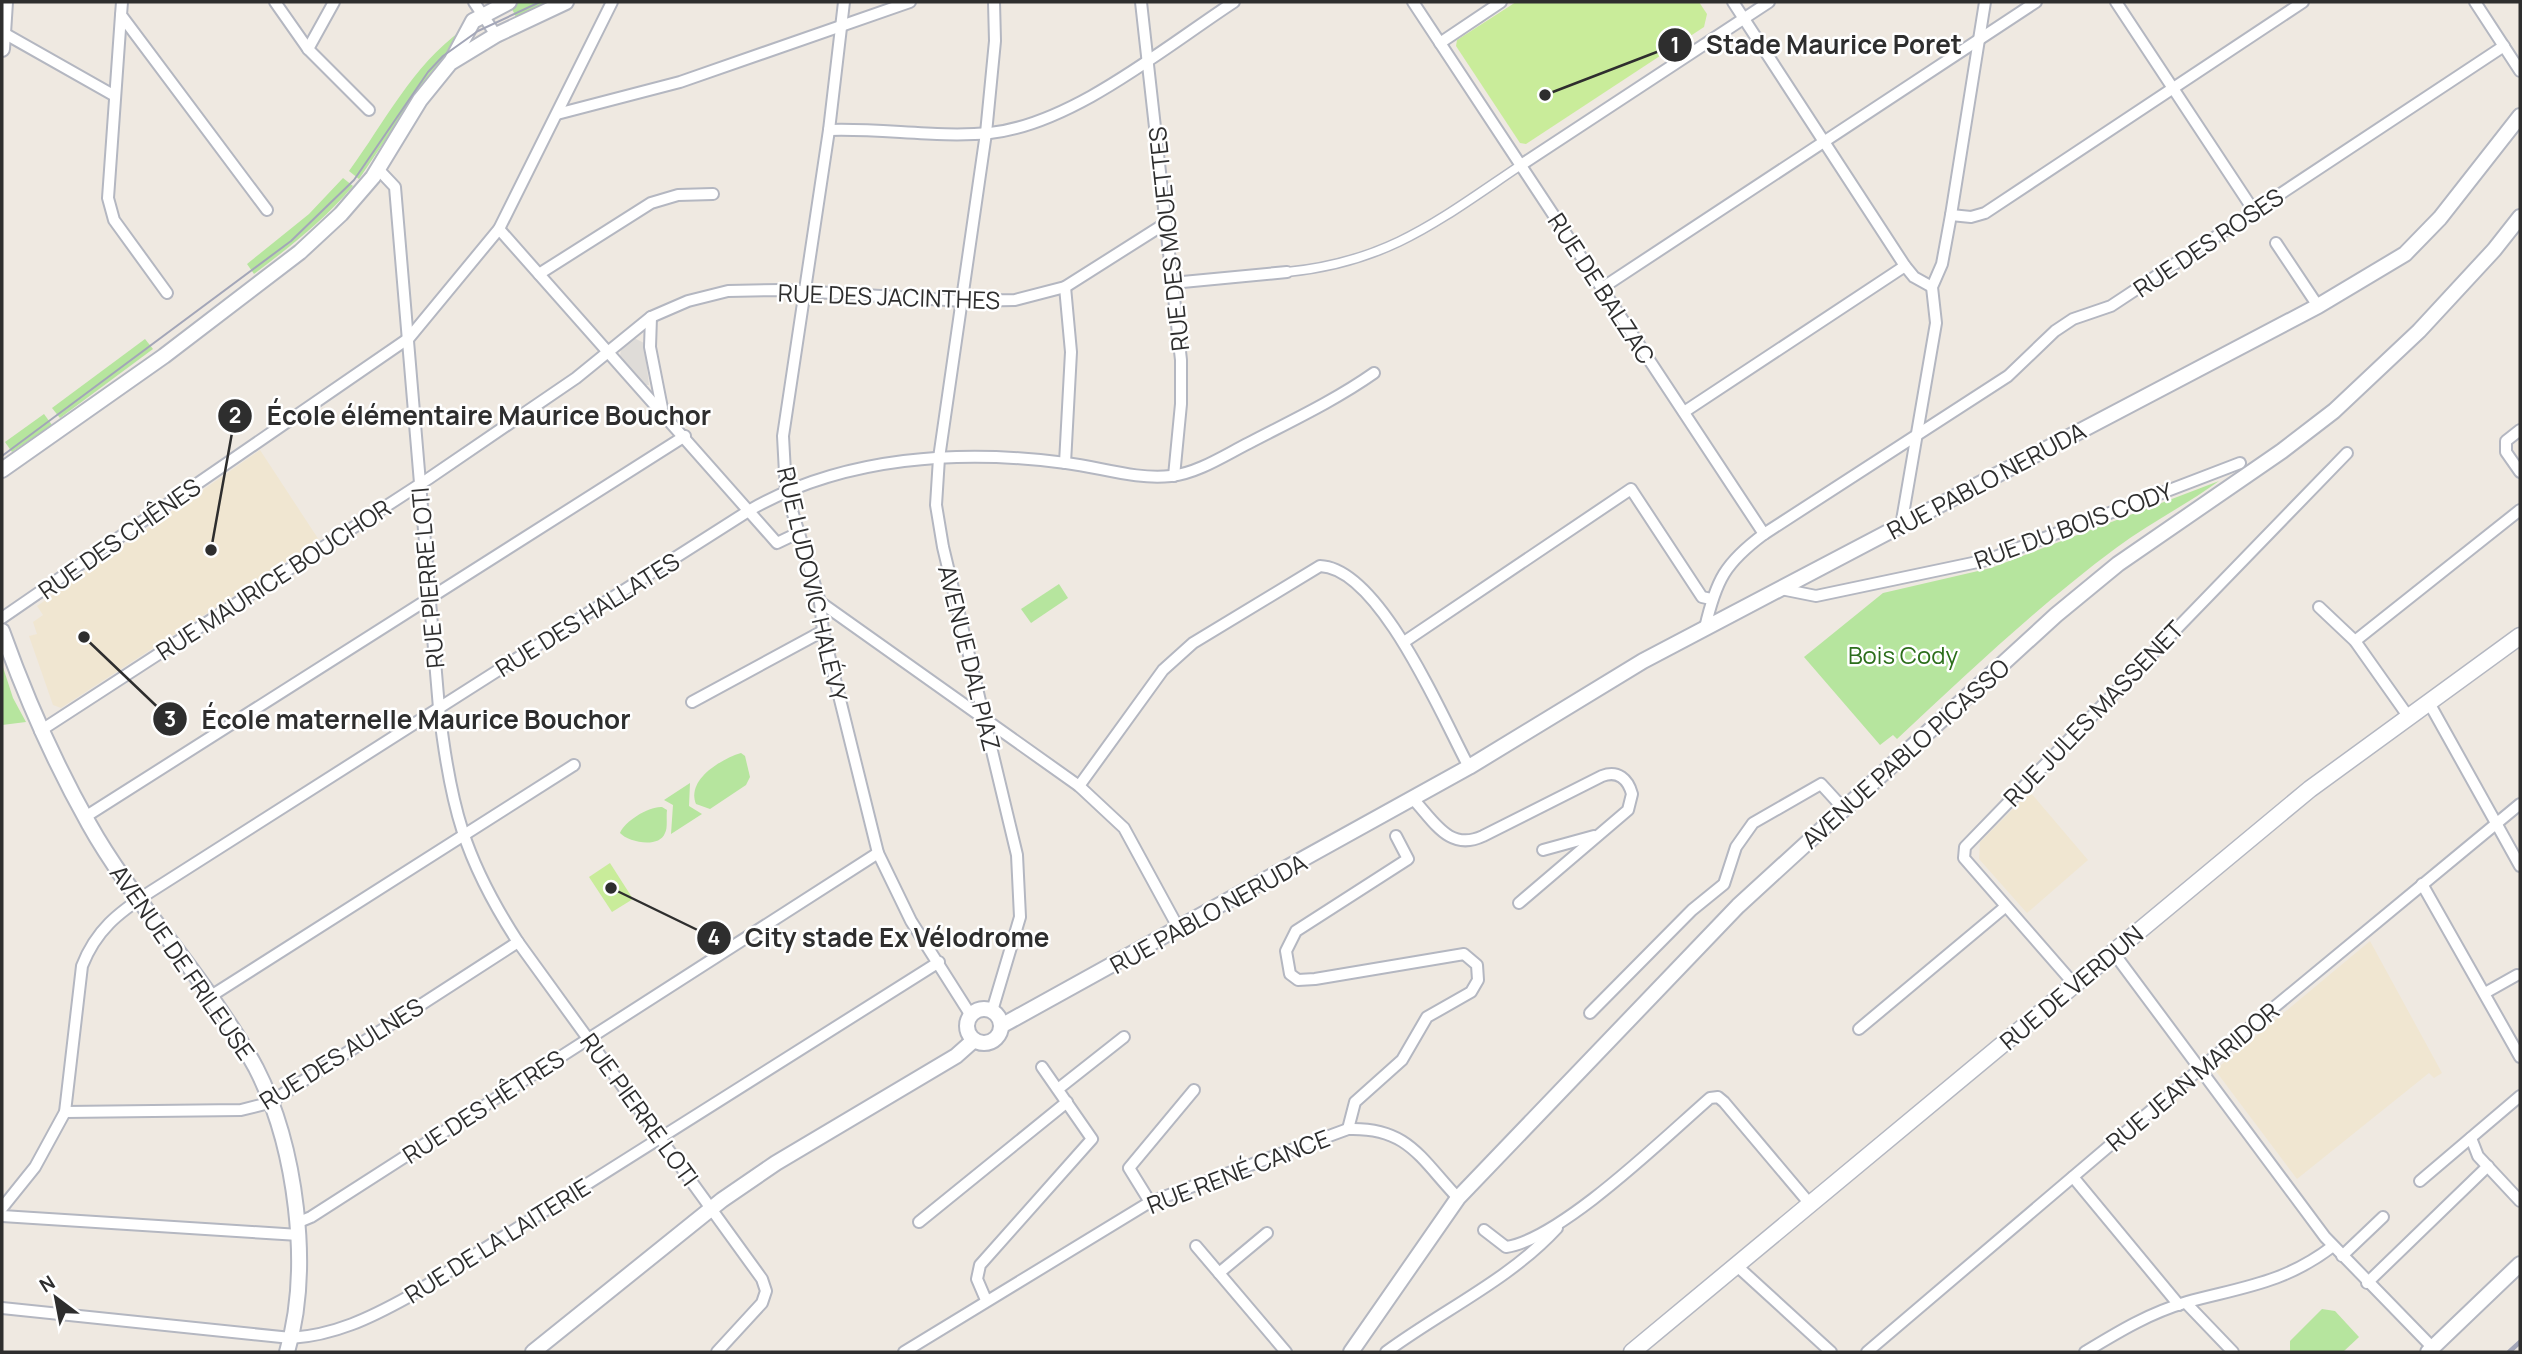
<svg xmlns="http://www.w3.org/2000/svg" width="2522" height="1354" viewBox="0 0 2522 1354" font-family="Manrope,sans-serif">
	<rect width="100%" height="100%" fill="#efe9e1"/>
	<g fill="#f0e6d1">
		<path d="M260,450L319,540L61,708L53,705L29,636L37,634L33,622L43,615L37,606Z"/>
		<path d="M2030,792L2088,860L2027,913L1979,859L1980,842Z"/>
		<path d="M2370,941L2442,1073L2434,1078L2429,1073L2297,1179L2215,1070Z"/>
	</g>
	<g fill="#b6e59e">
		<path d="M518,2H548L516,17L510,5Z"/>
		<path d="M462,30L451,53L428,77L359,179L349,171C385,122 412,66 462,30Z"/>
		<path d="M343,178L353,186C324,220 290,247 254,274L247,264L309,214Z"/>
		<path d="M145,339L153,349L60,418L52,408Z"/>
		<path d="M44,414L52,425L12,452L5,442Z"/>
		<path d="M2219,481C2186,505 2148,524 2116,548C2038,606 1968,673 1897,739L1893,735L1880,745L1804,657L1883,593L1991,568Z"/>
		<path d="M1059,584L1068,598L1031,623L1021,609Z"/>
		<path d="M2,664L13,698L26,722L2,725Z"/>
		<path d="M741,753L745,756L750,777L746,785L710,809L696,804C686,780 721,759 741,753Z"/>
		<path d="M690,783L689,806L702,814L671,834L673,805L664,800Z"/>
		<path d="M662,807L667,810C666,817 668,828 665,833C659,849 628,842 620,833C625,821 649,806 662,807Z"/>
		<path d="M2322,1309L2335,1311L2359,1337L2343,1352H2290V1341Z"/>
	</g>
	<g fill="#c9ec9a">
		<path d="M1516,2H1699L1707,14L1704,27L1526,144L1520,143L1456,46L1457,40Z"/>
		<path d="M610,863L633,899L612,912L589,877Z"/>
	</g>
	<path fill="#dfdcd8" d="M634,338L644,343L649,385H644L620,357L621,348Z"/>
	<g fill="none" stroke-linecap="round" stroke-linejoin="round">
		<defs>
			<path id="pedestrian" d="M1287,272C1389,262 1439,220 1521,165"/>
			<g id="minor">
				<path d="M122,2L121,15L267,210"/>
				<path d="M275,2L308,49L369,110"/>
				<path d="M474,2L496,35"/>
				<path d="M844,2L829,130L783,436L786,491L820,602L823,631L878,853L911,921L970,1014"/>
				<path d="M1141,2L1181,360V404L1174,476"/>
				<path d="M1413,2L1764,534"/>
				<path d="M1733,2L1905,266L1914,277L1932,287"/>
				<path d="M2116,2L2254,211"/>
				<path d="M2475,2L2520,71"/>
				<path d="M121,15L108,198L114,220L167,293"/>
				<path d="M2,32L115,96"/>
				<path d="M1440,43L1501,2"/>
				<path d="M308,49L334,2"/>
				<path d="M557,114L680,82L910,2"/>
				<path d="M829,130C882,128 937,138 990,133C1073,124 1165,47 1234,2"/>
				<path d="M1521,165L1769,2"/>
				<path d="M378,169L395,187L439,708C450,805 464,859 518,942L762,1279L766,1291L762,1303L717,1352"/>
				<path d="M1951,215L1971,217L1985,213L2303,2"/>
				<path d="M499,229L777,543L798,533"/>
				<path d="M2276,243L2318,306"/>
				<path d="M539,274L651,203L678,195L713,194"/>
				<path d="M1172,283L1287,272"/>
				<path d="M1065,287L1071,352L1065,463"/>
				<path d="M1602,288L2036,2"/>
				<path d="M651,317L650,347L662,408"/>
				<path d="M1684,412L1905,266"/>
				<path d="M2520,430L2506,441V452L2520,472"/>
				<path d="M1901,526L1936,323L1932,287L1942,264L1951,215L1985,2"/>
				<path d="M1781,589L1816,596L1987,560L2240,463"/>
				<path d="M820,602L1079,786L1124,828L1179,929"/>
				<path d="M2319,607L2355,641L2408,716"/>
				<path d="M2,618L409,338L499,229L612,2"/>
				<path d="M1705,628C1716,580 1725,563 1764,534L2008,376L2055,331L2073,319L2111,306L2504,46"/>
				<path d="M2355,641L2520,510"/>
				<path d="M1404,642L1631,489L1702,597L1711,599"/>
				<path d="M2428,701L2520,866"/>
				<path d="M692,702L823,631"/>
				<path d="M40,731L428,479L576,378L651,317L688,301L728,291L782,290L963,301L1015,300L1065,287L1166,223"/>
				<path d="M1079,786L1163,670L1193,643L1320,566C1380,568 1443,719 1469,767"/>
				<path d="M1413,799C1434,821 1449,852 1483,836L1602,776C1618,770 1628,779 1632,794L1628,810L1519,903"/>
				<path d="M85,817L685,436"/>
				<path d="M1543,850L1594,836"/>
				<path d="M2422,884L2520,1057"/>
				<path d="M2113,952L2325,1237L2433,1348"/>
				<path d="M2074,984L1964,858L1965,847L2347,453"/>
				<path d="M2485,993L2517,975"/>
				<path d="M211,996L574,765"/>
				<path d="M992,1011L1020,917L1017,855L943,547L936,505L939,458L986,133L995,41L994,2"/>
				<path d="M1590,1013L1692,910L1724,884L1736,847L1753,823L1821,784L1843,808"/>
				<path d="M1859,1029L2005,907"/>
				<path d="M1058,1089L1124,1037"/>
				<path d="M65,1112L241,1110L269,1103L518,942"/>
				<path d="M1348,1129L1355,1102L1402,1060L1427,1017L1471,992L1478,980L1477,965L1464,954L1315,979L1298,980L1290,974L1286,951L1296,931L1408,859L1396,836"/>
				<path d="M2471,1138L2478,1156L2520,1201"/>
				<path d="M2073,1177L2179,1305"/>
				<path d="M2420,1181L2520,1096"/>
				<path d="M1150,1202L1129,1168L1194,1090"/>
				<path d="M2,1208L35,1167L65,1112L82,966C96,930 118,913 150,892L750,510C844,456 961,449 1066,463C1100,467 1136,480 1171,476C1198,473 1225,455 1249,443C1291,421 1334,401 1374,373"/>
				<path d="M2,1216L299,1235"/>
				<path d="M299,1222L311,1217L878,853"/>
				<path d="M919,1222L1067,1102"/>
				<path d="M1484,1230L1506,1247C1561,1239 1665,1137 1710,1098L1718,1097L1724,1102L1810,1204"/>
				<path d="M1196,1246L1286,1352"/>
				<path d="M2342,1256L2383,1217"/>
				<path d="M1737,1266L1831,1352"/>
				<path d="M1219,1273L1267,1233"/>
				<path d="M2367,1283L2488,1166"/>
				<path d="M986,1300L977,1279L980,1265L1092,1139L1042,1067"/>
				<path d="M2186,1303L2233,1352"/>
				<path d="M2,1308L291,1338C335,1335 370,1318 408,1297L939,962"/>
				<path d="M904,1352L1150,1202L1348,1129C1408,1127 1420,1158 1458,1198"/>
				<path d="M1386,1352C1443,1310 1509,1280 1557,1228"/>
				<path d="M1867,1352L2208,1062L2520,804"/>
				<path d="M2085,1352C2118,1332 2149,1313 2187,1302C2243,1287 2285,1283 2333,1246"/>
			</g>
			<g id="tertiary">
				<path d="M2,49L5,2"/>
				<path d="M451,62L473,21L509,2"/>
				<path d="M2,470L164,356L300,252L341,214L373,177L420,100L450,63L496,35L566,2"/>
				<path d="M2,631C26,698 54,762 89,824C123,885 171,939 211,997C227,1020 243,1044 256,1068C296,1146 312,1268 287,1352"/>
				<circle cx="984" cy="1026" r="17"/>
				<path d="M1001,1026L1469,767L1643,661L2318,306L2405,254L2440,218L2520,116"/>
				<path d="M533,1352L722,1200L776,1163L956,1056L974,1040"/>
				<path d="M1351,1352L1458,1198L1738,906L2056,615L2118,564L2282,451L2334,411L2419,331L2494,250L2520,217"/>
				<path d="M2428,1352L2520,1264"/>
			</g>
			<path id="secondary" d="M1632,1352L2310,789L2520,636"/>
		</defs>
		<use href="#pedestrian" stroke="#b4b7c1" stroke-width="11"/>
		<use href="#minor" stroke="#b4b7c1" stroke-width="14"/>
		<use href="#tertiary" stroke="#b4b7c1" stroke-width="18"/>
		<use href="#secondary" stroke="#b4b7c1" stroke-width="19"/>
		<use href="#pedestrian" stroke="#fff" stroke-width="8"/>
		<use href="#minor" stroke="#fff" stroke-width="10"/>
		<use href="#tertiary" stroke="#fff" stroke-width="14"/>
		<use href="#secondary" stroke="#fff" stroke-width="16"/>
		<path stroke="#a3a6b8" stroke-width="2" d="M2,456L291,241L354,180L428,72L443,56L478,31L540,2"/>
		<path stroke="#a3a6b8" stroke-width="4.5" d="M2509,1352L2520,1342"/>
	</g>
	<g text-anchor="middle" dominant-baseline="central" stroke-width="5" stroke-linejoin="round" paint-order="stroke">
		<g font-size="24" fill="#2e2e2e" stroke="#fff">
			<text transform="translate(1168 239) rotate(-96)">RUE DES MOUETTES</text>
			<text transform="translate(2208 242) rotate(-34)">RUE DES ROSES</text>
			<text transform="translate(1602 288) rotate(57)">RUE DE BALZAC</text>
			<text transform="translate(889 296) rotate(2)">RUE DES JACINTHES</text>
			<text transform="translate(1986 480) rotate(-28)">RUE PABLO NERUDA</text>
			<text transform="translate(2073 525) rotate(-20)">RUE DU BOIS CODY</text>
			<text transform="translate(119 538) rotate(-35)">RUE DES CHÊNES</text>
			<text transform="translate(427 578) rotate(-95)">RUE PIERRE LOTI</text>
			<text transform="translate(273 579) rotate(-33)">RUE MAURICE BOUCHOR</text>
			<text transform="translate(813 584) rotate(77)">RUE LUDOVIC HALÉVY</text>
			<text transform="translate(587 614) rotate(-32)">RUE DES HALLATES</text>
			<text transform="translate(970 658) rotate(76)">AVENUE DAL PIAZ</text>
			<text transform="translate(2093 713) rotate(-46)">RUE JULES MASSENET</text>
			<text transform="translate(1905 753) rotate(-42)">AVENUE PABLO PICASSO</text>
			<text transform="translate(1208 913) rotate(-29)">RUE PABLO NERUDA</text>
			<text transform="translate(183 962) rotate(55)">AVENUE DE FRILEUSE</text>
			<text transform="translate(2071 987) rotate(-40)">RUE DE VERDUN</text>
			<text transform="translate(341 1053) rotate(-32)">RUE DES AULNES</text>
			<text transform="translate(2192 1076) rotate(-40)">RUE JEAN MARIDOR</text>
			<text transform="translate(483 1106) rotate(-33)">RUE DES HÊTRES</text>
			<text transform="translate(640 1109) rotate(54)">RUE PIERRE LOTI</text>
			<text transform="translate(1238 1171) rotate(-21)">RUE RENÉ CANCE</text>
			<text transform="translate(497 1240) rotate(-32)">RUE DE LA LAITERIE</text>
		</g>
		<g font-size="24" fill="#2c6e1b" stroke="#fff">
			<text x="1903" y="654">Bois Cody</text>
		</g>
	</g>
	<path fill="none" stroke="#2e2e2e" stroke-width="2.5" d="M1545 95L1675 45M211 550L235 416M84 637L170 719M611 888L714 938"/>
	<g fill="#2e2e2e" stroke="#fff" stroke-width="2.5">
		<circle cx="1545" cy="95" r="7"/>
		<circle cx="211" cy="550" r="7"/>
		<circle cx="84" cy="637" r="7"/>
		<circle cx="611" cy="888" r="7"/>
		<circle cx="1675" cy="45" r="18"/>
		<circle cx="235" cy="416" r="18"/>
		<circle cx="170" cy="719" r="18"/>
		<circle cx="714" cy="938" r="18"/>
	</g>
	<g font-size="21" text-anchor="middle" font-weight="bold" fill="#fff">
		<text x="1675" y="53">1</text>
		<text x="235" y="423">2</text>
		<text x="170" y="727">3</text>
		<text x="714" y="945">4</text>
	</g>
	<g font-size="26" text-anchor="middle" font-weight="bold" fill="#2e2e2e" stroke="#fff" stroke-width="5" stroke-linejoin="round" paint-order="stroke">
		<text x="1834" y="54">Stade Maurice Poret</text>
		<text x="489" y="425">École élémentaire Maurice Bouchor</text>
		<text x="416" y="729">École maternelle Maurice Bouchor</text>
		<text x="897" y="947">City stade Ex Vélodrome</text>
	</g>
	<rect width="2522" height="1354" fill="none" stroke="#2e2e2e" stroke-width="7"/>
	<g transform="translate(56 1298) rotate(328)" stroke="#ffffff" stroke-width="5" paint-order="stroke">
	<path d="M0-5L12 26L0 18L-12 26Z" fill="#2e2e2e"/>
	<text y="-10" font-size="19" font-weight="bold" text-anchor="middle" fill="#2e2e2e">N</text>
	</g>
</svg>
